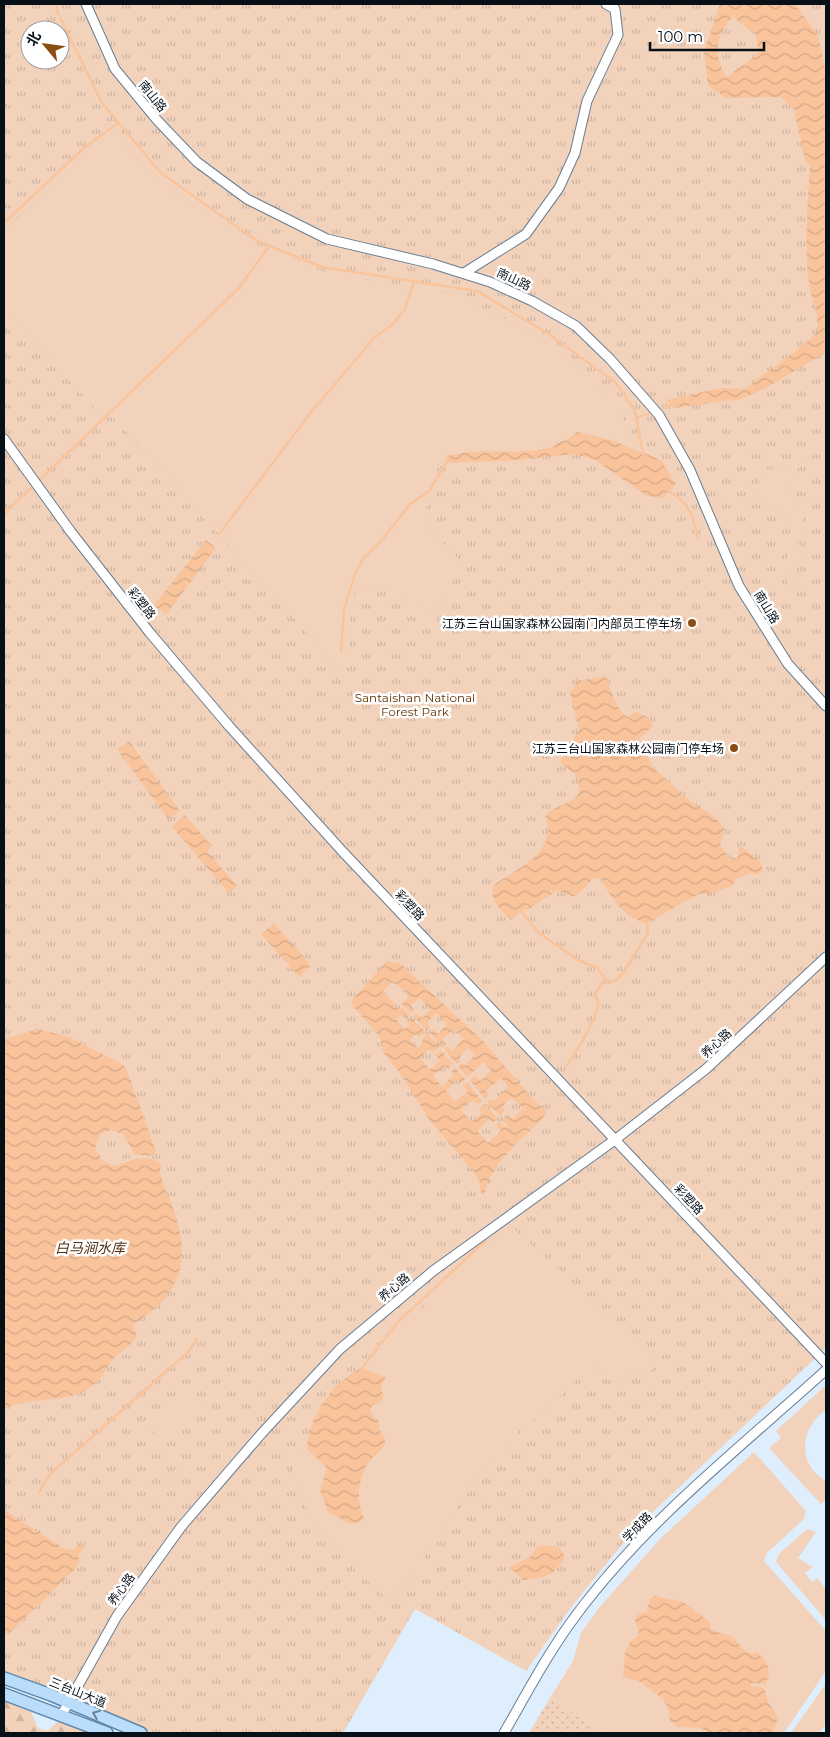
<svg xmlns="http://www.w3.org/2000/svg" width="830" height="1737" viewBox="0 0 830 1737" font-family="Montserrat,'Noto Sans SC',sans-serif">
	<defs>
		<pattern id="grass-dots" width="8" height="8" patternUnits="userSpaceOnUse" patternTransform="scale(1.25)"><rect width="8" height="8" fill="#f2d2bb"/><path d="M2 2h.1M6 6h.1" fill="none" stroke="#ceb3a0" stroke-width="1.8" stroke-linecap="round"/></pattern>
		<pattern id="forest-firs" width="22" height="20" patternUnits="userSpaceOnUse" patternTransform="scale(1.25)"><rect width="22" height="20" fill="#f2d2bb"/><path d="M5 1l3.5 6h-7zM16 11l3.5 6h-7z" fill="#ceb3a0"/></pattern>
		<pattern id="park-tufts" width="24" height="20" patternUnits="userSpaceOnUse" patternTransform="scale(1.25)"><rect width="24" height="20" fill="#f2d2bb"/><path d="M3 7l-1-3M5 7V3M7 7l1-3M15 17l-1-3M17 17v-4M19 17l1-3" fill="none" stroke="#ceb3a0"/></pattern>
		<pattern id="water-waves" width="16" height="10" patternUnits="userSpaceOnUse" patternTransform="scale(1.25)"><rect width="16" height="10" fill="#f9c49c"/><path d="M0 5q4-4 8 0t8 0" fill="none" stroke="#d4a786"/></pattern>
	</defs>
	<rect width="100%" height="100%" fill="#deeefc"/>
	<path fill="url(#grass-dots)" d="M550,1698L605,1733H529Z"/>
	<path fill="url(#forest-firs)" d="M4,1701L31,1712L38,1728L48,1731L58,1721H61L98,1733H7L4,1732Z"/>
	<path fill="url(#park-tufts)" fill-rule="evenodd" d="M4,4H826V1348L633,1531L572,1606L526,1671L415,1609L343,1733H150L38,1683L4,1671ZM30,30H60V60H30Z"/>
	<g fill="#f2d2bb">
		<path d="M115,132L156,176L177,195L263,248L327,273L441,292L463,298L550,342L571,359L610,399L630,430L636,450L578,432L552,446L526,451L447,456C442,463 436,468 434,476C430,488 431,500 424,511L432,531L463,564L439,605L429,617C404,597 388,585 356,587L350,616L349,654L342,672L115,419L97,411L4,309V232L89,151Z"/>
		<path d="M799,461H807L796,470L790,486L800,509L808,538L806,542C791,539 791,524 782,514C776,509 769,506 763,500C759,495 757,489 759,482C764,460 787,473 799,461Z"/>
		<path d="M792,540L800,545L806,555C794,567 794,579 804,593C773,586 789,560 792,540Z"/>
		<path d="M512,1227L658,1360L650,1372L630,1371L622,1382L606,1370L598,1367L593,1373L580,1376L551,1406L520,1430L470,1489L404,1587L396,1590L388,1599L360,1575L313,1525L292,1468L296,1452L313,1456L320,1460L327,1468L326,1476L321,1486L364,1518C350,1485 365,1467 386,1441L385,1436L379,1430V1422L371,1413V1406L381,1402C381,1387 381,1374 364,1369L396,1325L420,1303L424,1308L438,1286L507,1229Z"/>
		<path d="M187,1385L202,1402L160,1440L145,1423Z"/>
		<path d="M826,1385V1410C799,1428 797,1465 826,1481V1499L821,1504L769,1448L781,1438L776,1431Z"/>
		<path d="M754,1452L806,1511L804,1519L767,1553L764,1561L826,1631V1671L784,1733H605L550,1698L573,1661L581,1633L598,1609L660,1539Z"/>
		<path d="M184,1461L187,1462V1467L166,1485L163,1484V1481Z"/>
		<path d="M807,1529L816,1532L798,1558L813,1567L805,1573L812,1582L817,1578L826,1589V1620L776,1562L779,1554Z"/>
		<path d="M826,1684V1725L818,1733H791Z"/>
	</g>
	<g fill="url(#water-waves)" fill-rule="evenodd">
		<path d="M720,4H795L818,35L826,73V352L766,388L741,399L674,408L666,400L721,388L745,389C768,369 795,355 817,332C819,311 813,306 810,288C803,248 808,205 810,165L805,160L794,109L781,97L727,98L708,86L704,52ZM733,17L756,35L759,53L727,77C712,58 716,33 733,17Z"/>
		<path d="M578,432L614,441L661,460L676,484L663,498L645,495L594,459L573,454L520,460L446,463L447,456C481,446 517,457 551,447C560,444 570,437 578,432Z"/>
		<path d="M206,540L216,548L166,615L154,605Z"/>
		<path d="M606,676C611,688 615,710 628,717L636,712C645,715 650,717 653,726L638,740L654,768L692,803L713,815L725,829L720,844L728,856L737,859L739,848L742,847L760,861L763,872L754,875L752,872L736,879L732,886L710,894H699L647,923C623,918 613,898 600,879L593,878L581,892L573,897L558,890L529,909L521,911L511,920C501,910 488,900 494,885C516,870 559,851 545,817C552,805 571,806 579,793C580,777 574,772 561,764L562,758L579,730L570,692L578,681Z"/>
		<path d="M129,741L180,811L168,819L117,749Z"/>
		<path d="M185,815L212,846L207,851L237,886L229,893L172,827Z"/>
		<path d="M274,923L311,966L299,977L261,934Z"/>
		<path d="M387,961L401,964L483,1041L533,1099L547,1111L543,1118C519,1142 492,1162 484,1195L480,1191V1183L474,1172L431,1122L399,1072L383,1052L380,1037L353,1006L351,1001ZM393,981L409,996L402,1004L411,1013L414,1010L411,1006L419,998L431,1009L422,1018L416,1013L413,1016L427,1030L430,1027L427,1023L436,1013L447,1024L438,1034L433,1030L430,1033L441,1046L445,1043L442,1040L454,1029L464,1039L452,1051L448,1046L444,1049L457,1064L460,1061L458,1058L468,1048L475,1055L465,1065L461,1063L458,1066L467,1077L483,1062L491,1070L481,1081L475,1075L470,1080L485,1099L489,1095L486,1091L501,1078L508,1086L494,1101L491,1099L487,1102L500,1116L505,1111L502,1107L511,1097L523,1108L512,1119L507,1115L502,1119L508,1125L505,1127L499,1122L496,1125L501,1131L488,1143L477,1131L490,1119L493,1122L498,1119L485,1104L479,1108L482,1113L471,1122L461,1110L473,1100L478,1105L482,1101L467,1082L463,1086L468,1091L455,1101L446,1091L457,1080L460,1083L465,1079L455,1068L451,1072L453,1076L442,1086L433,1076L445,1066L448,1069L453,1064L441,1050L435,1055L440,1060L430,1070L420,1058L429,1049L433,1053L440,1047L427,1033L422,1040L423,1043L418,1048L410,1040L416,1034L420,1037L425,1031L411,1018L407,1022L410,1025L404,1029L396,1019L402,1015L406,1019L409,1015L402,1007L399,1009L383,991Z"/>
		<path d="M38,1029L69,1037L122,1064L126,1068L156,1151L153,1156L135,1155L123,1134L111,1130L100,1134L95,1148L101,1159L113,1166C130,1162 145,1152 161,1164C158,1174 164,1184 167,1193C184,1232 192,1271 160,1304C152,1312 141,1318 132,1325L137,1335C133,1345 121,1351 113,1359C107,1367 103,1377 95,1384C70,1406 32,1395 4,1409V1039Z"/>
		<path d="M362,1368L386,1377C382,1384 379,1388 384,1395L381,1402L371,1407V1413L379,1422V1430C395,1446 375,1452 367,1465C357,1482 356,1501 364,1518L359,1523H348L328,1512L320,1490L327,1468L307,1449C308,1417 332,1382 362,1368Z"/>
		<path d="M4,1510L65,1549L74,1550L79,1544L84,1547L78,1556L80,1560L76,1568L11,1632L4,1634Z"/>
		<path d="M545,1545L560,1548L565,1557C554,1577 545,1577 523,1580L509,1567L530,1557L537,1547Z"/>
		<path d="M655,1596L683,1602L709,1621L711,1630L732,1636L744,1650L751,1654L756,1652C768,1659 772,1672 766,1684L751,1683V1686L764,1688L768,1702L778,1717L773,1733H711L700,1728L677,1727L670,1721L669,1711L663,1699L640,1682L623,1677L625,1652L630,1642L639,1634L635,1620L638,1614L647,1611L650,1599Z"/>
	</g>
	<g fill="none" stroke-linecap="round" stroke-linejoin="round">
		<g stroke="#f9c49c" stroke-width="2.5">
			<path d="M56,4L58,13L102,103L161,173L257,241L322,267L477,291L547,333L615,382L635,411L643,454"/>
			<path d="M4,223L85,147L118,123"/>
			<path d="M658,410L671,405"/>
			<path d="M636,418L653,412"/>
			<path d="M40,480L239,288L269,246"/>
			<path d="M667,490C690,503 692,513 698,538"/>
			<path d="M4,514L31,488"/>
			<path d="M219,534L312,411L374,338L393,324L405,309L414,281"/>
			<path d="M341,652L344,610L355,574L363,559L382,540L409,505L429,491L446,463"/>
			<path d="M521,911L539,933L580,961L597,968L605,978L595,994L599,1005C592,1025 580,1047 567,1065"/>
			<path d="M603,982L615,981L624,972L648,933L647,923"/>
			<path d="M362,1368L398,1322L485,1241"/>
			<path d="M39,1492L49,1475L188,1352L197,1339"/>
		</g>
		<defs>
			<g id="minor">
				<path d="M86,4L115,69L157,120L197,162L247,199L327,239L433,264L490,282L532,301L576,326L610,359L659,415L690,470L739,586L788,664L826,706"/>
				<path d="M464,273L526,234L559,188L575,153L587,101L618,35L615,9L606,4"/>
				<path d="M4,439L71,532L150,633L229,726L343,852L826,1363"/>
				<path d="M61,1716L117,1616L181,1527L262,1433L340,1349L433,1271L616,1139L706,1069L826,957"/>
				<path d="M504,1733C527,1693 549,1651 577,1614C646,1521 741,1447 826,1370"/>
			</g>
			<g id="major">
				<path d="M4,1678L51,1695L141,1733"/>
				<path d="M4,1694L107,1733"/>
			</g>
		</defs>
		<use href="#minor" stroke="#667e93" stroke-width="11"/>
		<use href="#major" stroke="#5f87ab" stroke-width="14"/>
		<use href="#minor" stroke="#fff" stroke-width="9"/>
		<use href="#major" stroke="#bbddfc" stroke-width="11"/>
	</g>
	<defs><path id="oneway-chevron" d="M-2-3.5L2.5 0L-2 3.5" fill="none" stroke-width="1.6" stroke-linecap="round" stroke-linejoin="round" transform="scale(1.25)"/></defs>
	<use stroke="#6a8095" href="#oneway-chevron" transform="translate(96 1714) rotate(-158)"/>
	<g fill="#8b4d11" stroke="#fff" stroke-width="2">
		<circle cx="692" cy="623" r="5"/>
		<circle cx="734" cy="748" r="5"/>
	</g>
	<g text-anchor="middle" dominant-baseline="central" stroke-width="5" stroke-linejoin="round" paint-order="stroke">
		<g font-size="12" fill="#070f17" stroke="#fff">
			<text transform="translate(153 96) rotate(51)">南山路</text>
			<text transform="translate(514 279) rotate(25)">南山路</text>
			<text transform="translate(142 603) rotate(52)">彩塑路</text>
			<text transform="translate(767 607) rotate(58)">南山路</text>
			<text transform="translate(410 905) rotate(47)">彩塑路</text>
			<text transform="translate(716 1043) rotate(-42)">养心路</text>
			<text transform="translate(689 1199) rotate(47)">彩塑路</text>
			<text transform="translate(394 1287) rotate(-40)">养心路</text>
			<text transform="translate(637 1527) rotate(-46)">学成路</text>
			<text transform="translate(121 1589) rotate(-54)">养心路</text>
			<text transform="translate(78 1692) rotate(22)">三台山大道</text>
		</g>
		<g font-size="12" fill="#070f17" stroke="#fff" text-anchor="end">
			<text x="682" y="623">江苏三台山国家森林公园南门内部员工停车场</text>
			<text x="724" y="748">江苏三台山国家森林公园南门停车场</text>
		</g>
		<g font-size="12" fill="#623302" stroke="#fff">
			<text x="415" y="697">Santaishan National<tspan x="415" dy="14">Forest Park</tspan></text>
		</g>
		<g font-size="14" font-style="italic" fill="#522f12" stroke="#fff">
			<text x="90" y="1248">白马涧水库</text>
		</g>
	</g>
	<rect width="830" height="1737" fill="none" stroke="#070f17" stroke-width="10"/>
	<g transform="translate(45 45) rotate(299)"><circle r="24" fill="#ffffff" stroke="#9c9fa2"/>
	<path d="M0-4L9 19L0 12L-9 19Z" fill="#8b4d11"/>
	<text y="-8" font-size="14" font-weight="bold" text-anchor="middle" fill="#070f17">北</text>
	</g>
	<path d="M650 42v8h114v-8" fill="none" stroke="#070f17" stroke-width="2.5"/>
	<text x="658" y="42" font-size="15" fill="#070f17" stroke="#ffffff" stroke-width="4" paint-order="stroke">100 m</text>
</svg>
